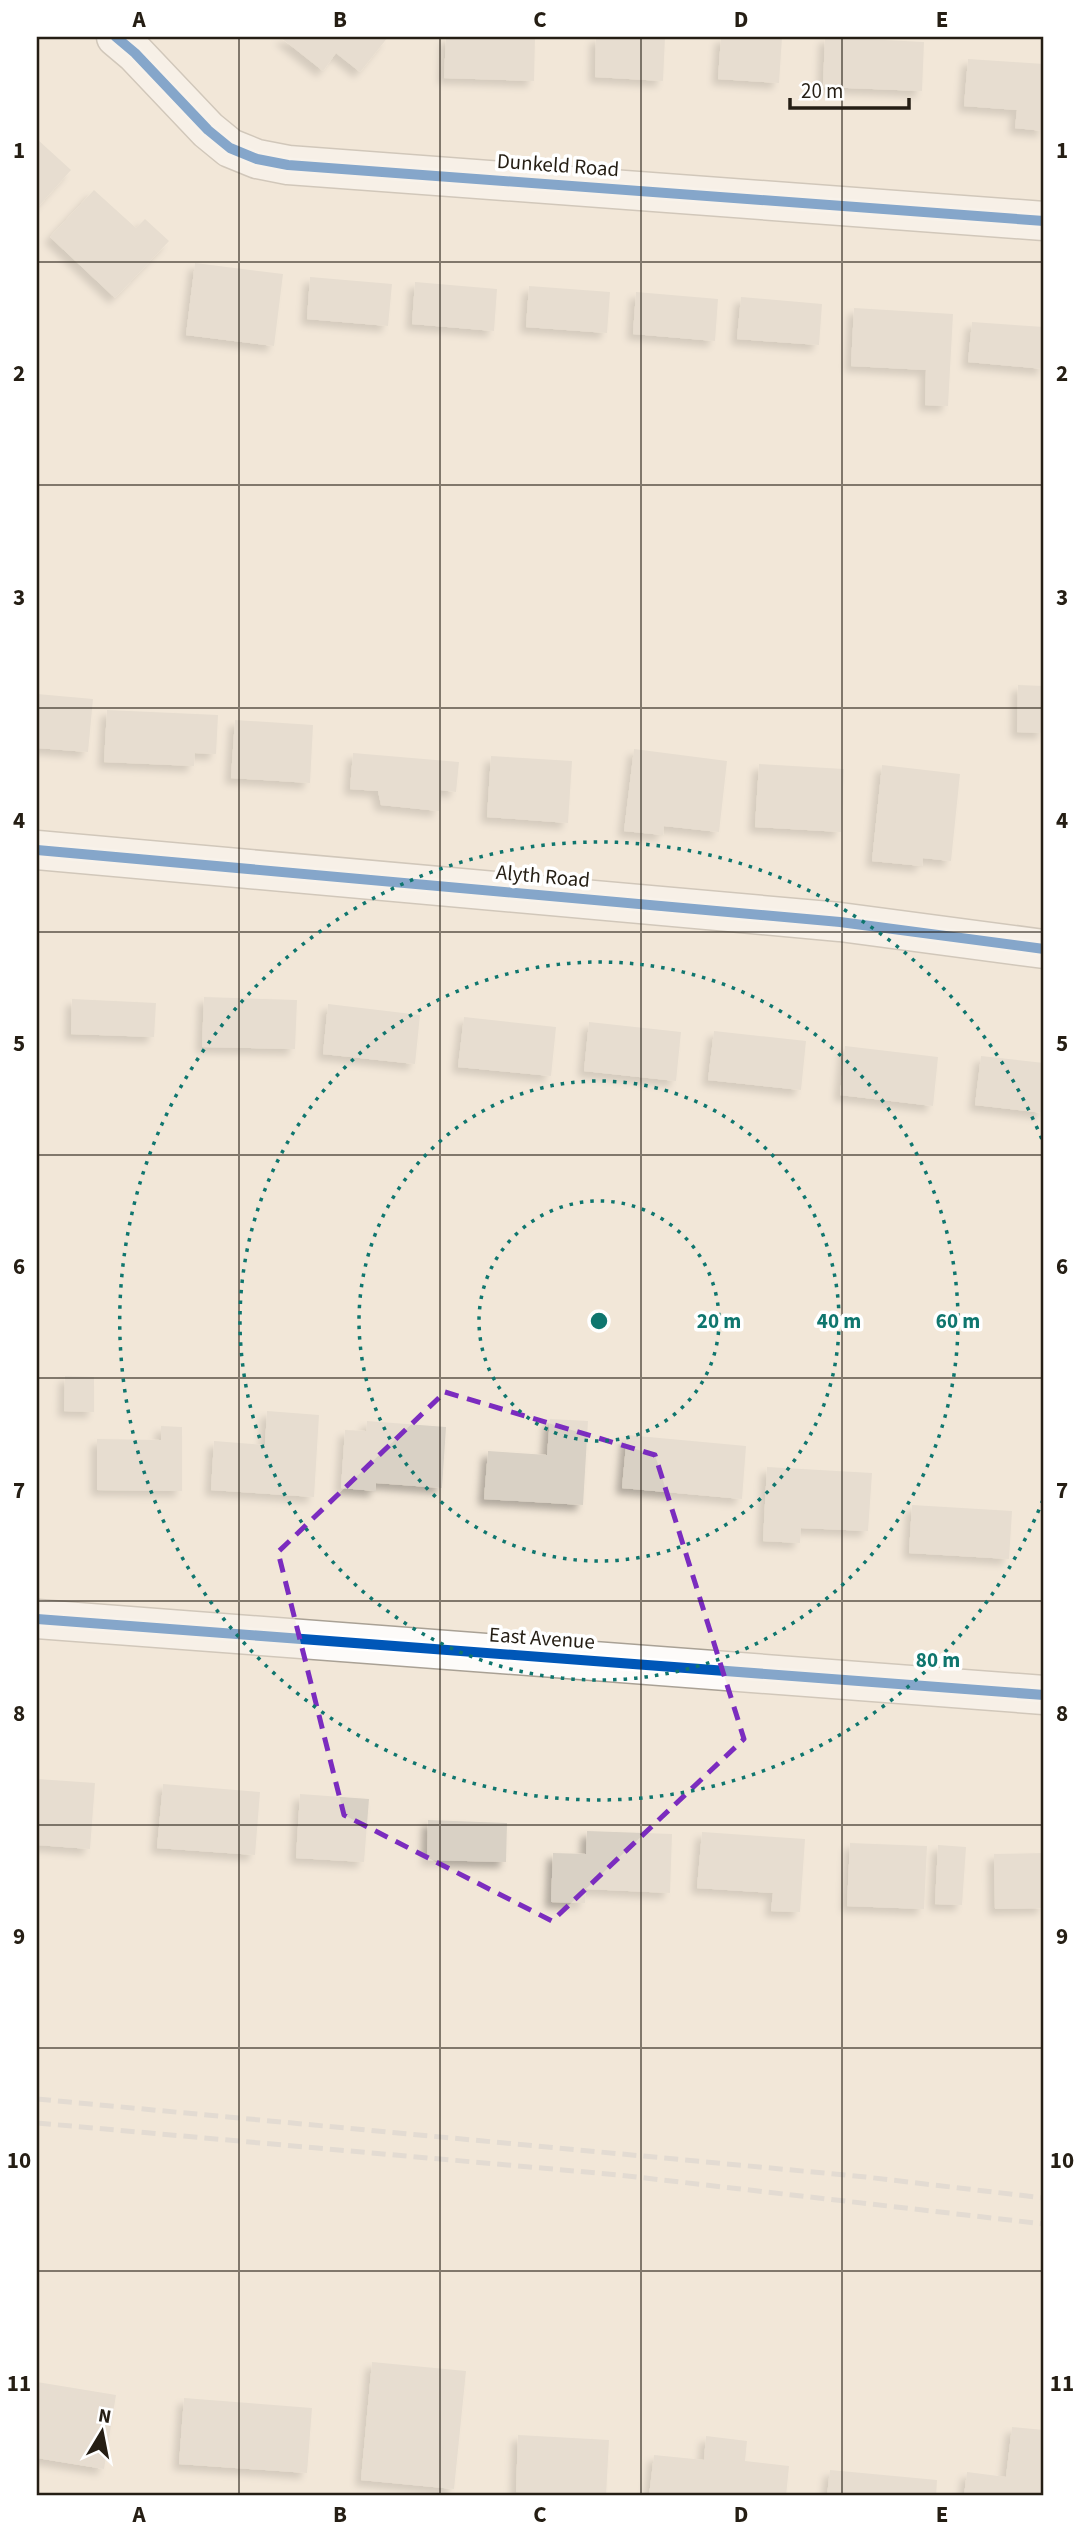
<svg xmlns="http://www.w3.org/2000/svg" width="1081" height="2533" viewBox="0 0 1081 2533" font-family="'Source Sans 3',sans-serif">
	<defs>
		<filter id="shadow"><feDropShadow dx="-6" dy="6" stdDeviation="3.5" flood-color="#0004"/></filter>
	</defs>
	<rect width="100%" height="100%" fill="#f2e7d8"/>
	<g fill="#d9d1c5" filter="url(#shadow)">
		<path d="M280,37H388L360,72L336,53L323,71Z"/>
		<path d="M446,37H535L534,81L444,78Z"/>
		<path d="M596,37H665L663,81L595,77Z"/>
		<path d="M721,37H782L779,83L718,79Z"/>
		<path d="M825,37L924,42L922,91L823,87Z"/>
		<path d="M968,59L1044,64V131L1015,128L1017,110L964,106Z"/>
		<path d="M37,139L71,170L37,208Z"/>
		<path d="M94,190L136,228L145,219L169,241L115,298L50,237Z"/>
		<path d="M195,263L283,274L274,346L186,335Z"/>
		<path d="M310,277L392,284L388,326L307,319Z"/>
		<path d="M415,282L497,289L494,331L412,324Z"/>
		<path d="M529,286L610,292L607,333L526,327Z"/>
		<path d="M636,292L718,299L715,341L633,334Z"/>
		<path d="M741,297L822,304L819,345L737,339Z"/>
		<path d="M854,308L953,314L948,406L925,405L926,370L851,366Z"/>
		<path d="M972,322L1044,327V369L968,362Z"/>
		<path d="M1018,685L1044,686V733L1017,732Z"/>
		<path d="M37,694L93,699L88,752L37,748Z"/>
		<path d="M107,710L218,715L216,754L195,753L194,766L104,762Z"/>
		<path d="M235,720L313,725L310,783L231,778Z"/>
		<path d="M634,749L727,761L719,832L664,826L663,835L624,831Z"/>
		<path d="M353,753L459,762L456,792L441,790L439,811L381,805L378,791L350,789Z"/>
		<path d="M491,756L572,761L568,823L487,817Z"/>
		<path d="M759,764L844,769L841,832L755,827Z"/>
		<path d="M882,765L960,774L951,861L923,858L922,866L872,861Z"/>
		<path d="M204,997L297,1000L295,1049L202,1047Z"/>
		<path d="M72,999L156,1003L154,1037L71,1034Z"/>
		<path d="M328,1004L420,1015L415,1064L323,1054Z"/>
		<path d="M464,1017L556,1027L551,1076L458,1067Z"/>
		<path d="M589,1022L681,1032L676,1081L584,1071Z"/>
		<path d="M714,1031L806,1041L801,1090L708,1080Z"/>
		<path d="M845,1046L938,1057L933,1106L840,1095Z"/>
		<path d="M981,1056L1044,1063V1113L975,1105Z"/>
		<path d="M65,1376L94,1377V1412L64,1411Z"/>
		<path d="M267,1411L319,1415L314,1497L211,1490L214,1441L265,1445Z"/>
		<path d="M550,1419L588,1421L583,1505L484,1499L488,1451L547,1455Z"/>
		<path d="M367,1421L446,1427L442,1488L376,1483V1491L341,1488L345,1430L366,1431Z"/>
		<path d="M161,1426L182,1427V1491L97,1490V1439L161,1440Z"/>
		<path d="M627,1435L746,1446L742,1499L622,1488Z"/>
		<path d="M767,1467L872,1473L868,1531L801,1528L800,1543L763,1541Z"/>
		<path d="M912,1505L1012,1511L1009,1559L909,1553Z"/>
		<path d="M37,1779L95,1783L90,1849L37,1845Z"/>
		<path d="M163,1784L260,1792L255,1855L157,1848Z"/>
		<path d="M300,1794L369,1799L364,1862L296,1858Z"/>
		<path d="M428,1820L507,1823L506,1862L427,1860Z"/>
		<path d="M587,1831L672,1834L670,1893L586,1889L585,1903L551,1902L553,1853L586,1854Z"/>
		<path d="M702,1832L805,1839L800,1912L771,1911L773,1893L697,1888Z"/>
		<path d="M850,1843L927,1846L924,1909L847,1906Z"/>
		<path d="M938,1845L966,1847L962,1905L935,1904Z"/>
		<path d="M1044,1853V1908L995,1909L994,1854Z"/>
		<path d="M372,2362L466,2371L454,2489L361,2480Z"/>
		<path d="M37,2382L116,2395L104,2469L37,2458Z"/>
		<path d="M184,2398L312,2408L307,2473L179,2464Z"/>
		<path d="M1012,2427L1044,2430V2496H964L967,2472L1006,2477Z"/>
		<path d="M518,2435L609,2440L606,2496L516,2492Z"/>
		<path d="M706,2436L747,2441L745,2461L789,2466L786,2496H649L654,2455L704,2460Z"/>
		<path d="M830,2470L937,2480L936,2496H827Z"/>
	</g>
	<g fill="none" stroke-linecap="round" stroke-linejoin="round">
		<defs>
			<g id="minor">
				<path d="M116,37L135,53L208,130L230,148L257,159L288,165L1044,221"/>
				<path d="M37,850L840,922L1044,949"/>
				<path d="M37,1619L1044,1695"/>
			</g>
		</defs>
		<use href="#minor" stroke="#a9a195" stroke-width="41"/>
		<use href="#minor" stroke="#fdfbf9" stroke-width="38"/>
		<g stroke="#d0cdc9" stroke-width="5" stroke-dasharray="14 7" stroke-linecap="butt">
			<path d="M37,2099L866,2177L1044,2198"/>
			<path d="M37,2123L619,2175L1044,2224"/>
		</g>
		<defs>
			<g id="cycleway">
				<path d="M116,37L135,53L208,130L230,148L257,159L288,165L1044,221"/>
				<path d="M37,850L840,922L1044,949"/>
				<path d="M37,1619L1044,1695"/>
			</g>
		</defs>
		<use href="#cycleway" stroke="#fff" stroke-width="15"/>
		<use href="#cycleway" stroke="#0057b8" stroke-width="10"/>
	</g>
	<path d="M0 0H1081V2533H0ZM445,1392L655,1455L744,1739L552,1921L344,1815L278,1552Z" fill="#f2e7d8" fill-opacity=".55" fill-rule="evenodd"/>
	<path fill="none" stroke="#7b2cbf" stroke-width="5" stroke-dasharray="14 9" stroke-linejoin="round" d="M445,1392L655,1455L744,1739L552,1921L344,1815L278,1552Z"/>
	<path fill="none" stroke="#251e14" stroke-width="2" stroke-opacity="0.55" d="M239,37V2496M440,37V2496M641,37V2496M842,37V2496M37,262H1044M37,485H1044M37,708H1044M37,932H1044M37,1155H1044M37,1378H1044M37,1601H1044M37,1825H1044M37,2048H1044M37,2271H1044"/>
	<g fill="none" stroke="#0f766e" stroke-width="3.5" stroke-dasharray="3.5 7">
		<circle cx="599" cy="1321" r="120"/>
		<circle cx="599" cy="1321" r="240"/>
		<circle cx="599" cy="1321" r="359"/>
		<path d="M1043 1500A479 479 0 1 1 1043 1142"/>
	</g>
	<g text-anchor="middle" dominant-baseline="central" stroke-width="7" stroke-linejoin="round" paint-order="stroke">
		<g font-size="21" fill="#251e14" stroke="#fff">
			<text transform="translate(558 165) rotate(4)">Dunkeld Road</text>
			<text transform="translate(543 876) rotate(5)">Alyth Road</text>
			<text transform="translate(542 1638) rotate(4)">East Avenue</text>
		</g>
	</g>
	<circle cx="599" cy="1321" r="10" fill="#0f766e" stroke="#fff" stroke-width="3.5"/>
	<g font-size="21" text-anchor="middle" font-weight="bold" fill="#0f766e" stroke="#fff" stroke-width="7" stroke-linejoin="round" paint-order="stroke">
		<text x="719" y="1328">20 m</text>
		<text x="839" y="1328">40 m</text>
		<text x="958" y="1328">60 m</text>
		<text x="938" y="1667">80 m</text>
	</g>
	<rect width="1081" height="2533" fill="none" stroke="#ffffff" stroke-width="77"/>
	<g transform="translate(102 2432) rotate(10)" stroke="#ffffff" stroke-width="5" paint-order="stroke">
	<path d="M0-5L12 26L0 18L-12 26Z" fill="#251e14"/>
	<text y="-10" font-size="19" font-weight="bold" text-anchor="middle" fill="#251e14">N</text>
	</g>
	<path d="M790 98v10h119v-10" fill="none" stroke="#251e14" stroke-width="3.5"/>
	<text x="801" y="98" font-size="21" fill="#251e14" stroke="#ffffff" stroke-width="5" paint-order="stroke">20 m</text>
	<rect x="38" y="38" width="1004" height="2456" fill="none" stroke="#251e14" stroke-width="2.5"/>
	<g font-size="23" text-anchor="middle" font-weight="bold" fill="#251e14">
		<text x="139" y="27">A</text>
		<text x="340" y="27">B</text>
		<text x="540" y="27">C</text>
		<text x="741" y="27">D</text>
		<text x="942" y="27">E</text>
		<text x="19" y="158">1</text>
		<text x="1062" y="158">1</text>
		<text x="19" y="381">2</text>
		<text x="1062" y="381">2</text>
		<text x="19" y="605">3</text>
		<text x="1062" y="605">3</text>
		<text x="19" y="828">4</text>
		<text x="1062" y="828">4</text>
		<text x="19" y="1051">5</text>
		<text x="1062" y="1051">5</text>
		<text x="19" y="1274">6</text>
		<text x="1062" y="1274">6</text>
		<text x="19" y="1498">7</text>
		<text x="1062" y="1498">7</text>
		<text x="19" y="1721">8</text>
		<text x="1062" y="1721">8</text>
		<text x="19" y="1944">9</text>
		<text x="1062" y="1944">9</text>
		<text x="19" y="2168">10</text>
		<text x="1062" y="2168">10</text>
		<text x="19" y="2391">11</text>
		<text x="1062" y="2391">11</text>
		<text x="139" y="2522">A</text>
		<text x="340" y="2522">B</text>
		<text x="540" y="2522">C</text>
		<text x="741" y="2522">D</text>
		<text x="942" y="2522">E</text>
	</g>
</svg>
